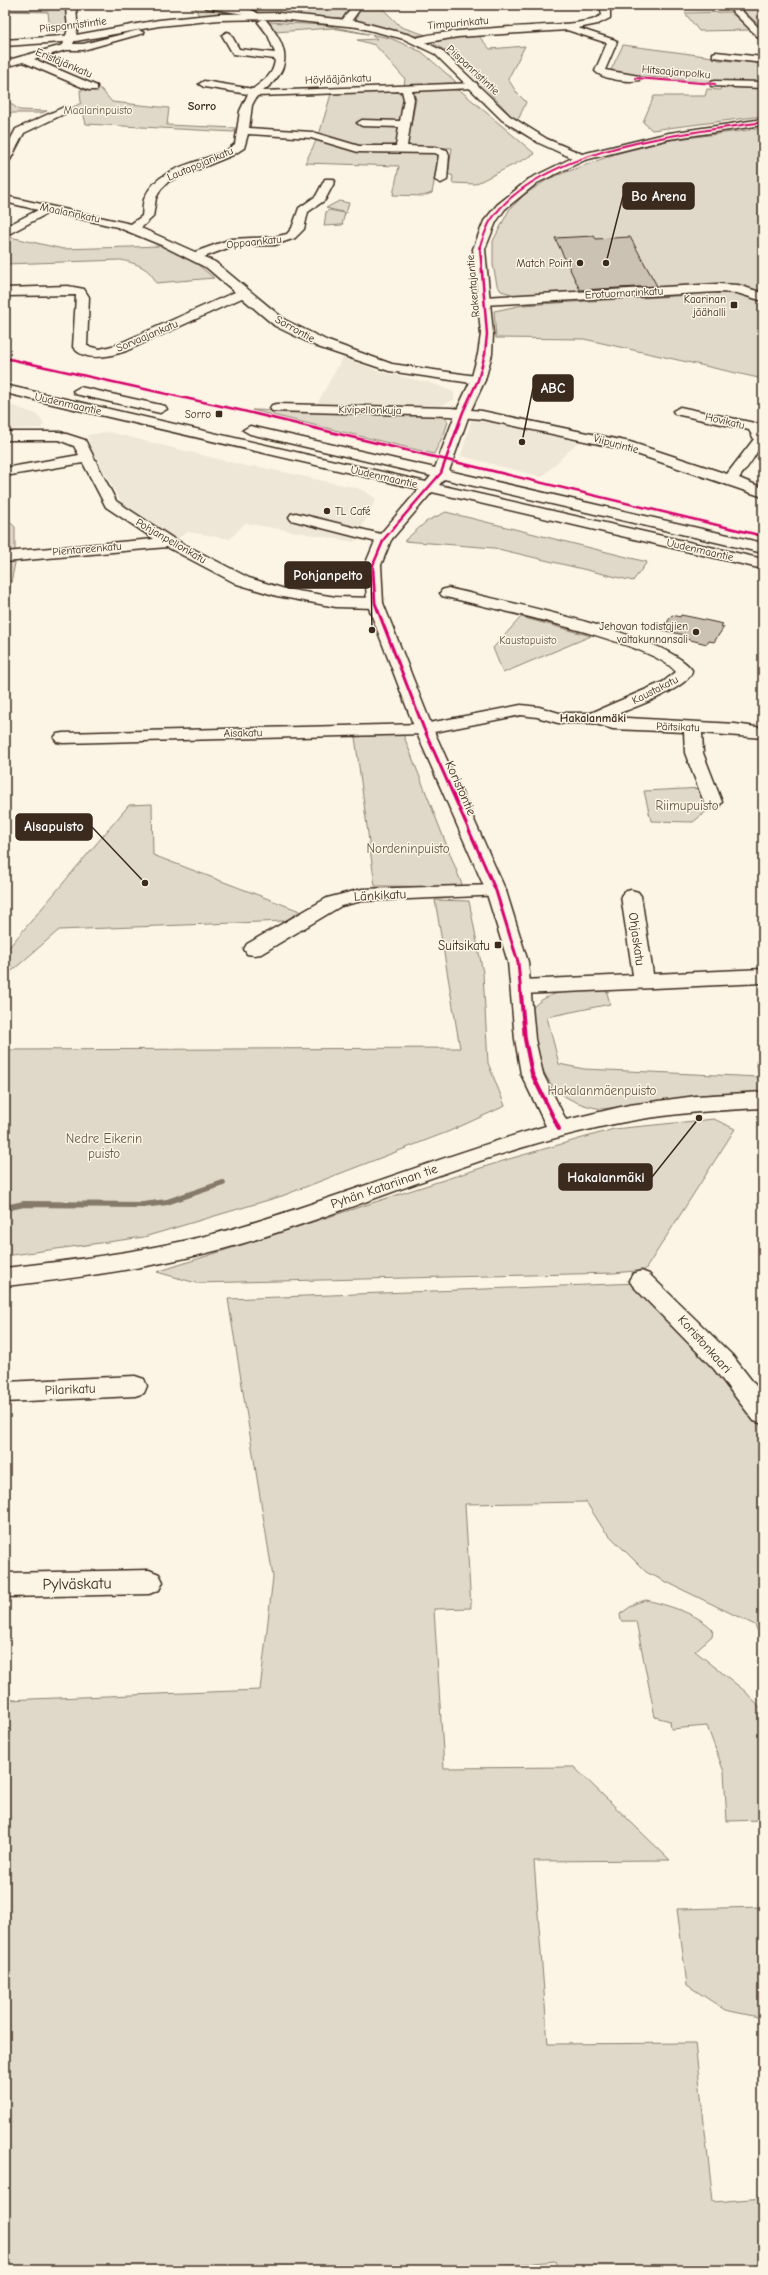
<svg xmlns="http://www.w3.org/2000/svg" width="768" height="2275" viewBox="0 0 768 2275" font-family="'Comic Neue',sans-serif">
	<rect width="100%" height="100%" fill="#fcf5e5"/>
	<filter id="ink" filterUnits="userSpaceOnUse"><feTurbulence type="fractalNoise" baseFrequency=".025" numOctaves="2"/><feDisplacementMap in="SourceGraphic" scale="8" xChannelSelector="R" yChannelSelector="G"/><feConvolveMatrix kernelMatrix="1 2 1 2 8 2 1 2 1" color-interpolation-filters="sRGB"/></filter>
	<g filter="url(#ink)">
		<g fill="#eee6d6">
			<path d="M343,357L381,372L431,383L454,392V400L438,407L317,404Z"/>
			<path d="M5,403L36,414L44,423L41,428L5,429Z"/>
			<path d="M472,418L503,422L579,441L542,477L461,456Z"/>
			<path d="M109,432L250,467L255,466L357,488L366,492L376,499L354,542L245,523L230,539L188,532L177,539L121,502L92,450L87,435Z"/>
		</g>
		<g fill="#e0d8c8" stroke="#8e8173">
			<path d="M5,5H68L69,30L50,31L48,12L5,11Z"/>
			<path d="M194,5H353L345,18H338L256,13L199,16Z"/>
			<path d="M737,5H763V23H757Z"/>
			<path d="M380,6L401,27L426,35L412,36L356,21L359,7Z"/>
			<path d="M730,12L751,30L699,31L685,13Z"/>
			<path d="M267,22L324,25L390,38L422,52L455,81L456,85L404,86L405,79L375,45L357,40L377,39L373,35L332,28L275,32Z"/>
			<path d="M478,35L490,49L525,46L508,79L517,93L526,102L519,118L514,119L459,59L434,44C443,32 465,35 478,35Z"/>
			<path d="M623,45L713,57L719,60L763,63V83L704,82L614,74L610,72Z"/>
			<path d="M721,87H763V116L652,130L643,122L654,96H705L707,89L720,90Z"/>
			<path d="M101,89L112,102L169,108L167,125L236,128L234,132L86,124L83,112L71,108L81,103L80,90Z"/>
			<path d="M451,89L461,91L535,154L475,184L452,183L453,176L448,174L452,148L414,147L407,144L416,100L414,90Z"/>
			<path d="M392,91L402,94L405,101L401,120L395,122L361,120L360,126H394L399,128L396,146C370,153 343,143 319,135L331,94Z"/>
			<path d="M5,99L19,110L47,111L41,113H5Z"/>
			<path d="M763,128V379L584,339L496,338L494,311L523,305L692,295L688,285L515,295L501,291L497,285L493,265V241L509,210L525,194L550,178L618,153L671,140Z"/>
			<path d="M317,139L352,150L432,152L439,155L432,193L423,196L393,195L399,166L305,163Z"/>
			<path d="M339,201L349,203L346,213L326,208Z"/>
			<path d="M329,210L345,213L342,225L324,226L326,212Z"/>
			<path d="M10,237L63,249L162,246L197,264L214,278L156,283C151,268 135,263 121,260L5,264V238Z"/>
			<path d="M252,410L435,415L446,418L448,422L444,434L434,454Z"/>
			<path d="M446,512L647,562L633,581L494,548L404,541L427,521Z"/>
			<path d="M5,517L15,527V563L5,612Z"/>
			<path d="M521,617L591,636L503,673L493,648Z"/>
			<path d="M403,734L463,887L375,886L355,737Z"/>
			<path d="M703,788L707,811L693,822L651,821L644,791Z"/>
			<path d="M152,804L153,855L300,911L285,921L59,930L5,977V952L129,805Z"/>
			<path d="M435,900L469,901L483,973L488,1063L505,1106L450,1131L282,1196L144,1237L5,1256V1050L460,1048Z"/>
			<path d="M606,989L610,1004L547,1017L559,1064L584,1069L760,1077L756,1061H763V1092L714,1094L602,1109C540,1099 539,1064 530,1011C548,987 579,991 606,989Z"/>
			<path d="M714,1119L735,1129L645,1270L614,1273L196,1283L157,1272L509,1159L614,1129Z"/>
			<path d="M639,1283L708,1354L763,1426V1643L755,1625L646,1572L604,1530L586,1502L465,1504L471,1608L434,1609L444,1768L574,1767L670,1860L534,1861L548,2044L695,2043L713,2202L763,2198V2270H558L555,2261L468,2270H5V1700L260,1690L273,1577L228,1299Z"/>
			<path d="M646,1600C667,1605 699,1614 713,1630L712,1636L695,1651L746,1692L763,1712V1820L727,1821L724,1772L707,1726L671,1729L670,1721L655,1717L636,1621H621L620,1614L636,1603Z"/>
			<path d="M763,1907V2018L725,2010L687,1985L677,1909Z"/>
		</g>
		<g fill="none" stroke-linecap="round" stroke-linejoin="round">
			<path stroke="#85796b" stroke-width="6" d="M5,1208L24,1204L143,1205L167,1202L223,1183"/>
		</g>
		<g fill="#ccc2b3" stroke="#3b2a1e">
			<path d="M594,236L596,239L630,237L657,286L580,290L555,238Z"/>
			<path d="M672,615L680,617L681,615L696,618L723,624L721,626L724,627L714,642L709,641L707,644L682,638L684,635L662,630Z"/>
		</g>
		<g fill="none" stroke-linecap="round" stroke-linejoin="round">
			<defs>
				<g id="street">
					<path d="M71,5L76,8C77,20 79,33 73,44H83L139,30L144,33L83,50H66L34,59L97,86V90H89L23,62L5,67V61L63,45L68,29L66,8Z"/>
					<path d="M202,5C216,5 252,4 260,16L255,19L250,15L207,8Z"/>
					<path d="M353,5H363L349,24H343L341,22Z"/>
					<path d="M600,5H610V18L598,24L578,28L615,40L617,42L605,70L639,76V80C628,83 602,79 595,71L607,43L567,30L458,37L416,44L411,41C422,29 550,26 575,23L592,20L602,15Z"/>
					<path d="M726,5H736L763,32V40L760,39Z"/>
					<path d="M263,19L266,20C288,47 294,68 263,91L477,83V87L473,88L412,91L414,99L407,146L435,147L447,150L449,155L447,180L441,183L435,180L439,155L435,153L358,152L311,138L248,134L244,148L233,155L169,181L161,189L156,198L153,217L141,228L195,252L231,239L274,237L287,234L292,228L299,208L316,196L325,179H333L335,181L325,200L308,212L304,229L295,238L275,245L233,246L204,257L215,262L285,320L328,341L392,364L483,377L485,380L483,383L478,384L389,371L318,347L275,326L242,298L126,351C111,356 85,363 73,347L76,295L5,296V288L68,286L84,289L89,297L87,346L100,349L116,345L235,292L207,268L161,245L117,227L50,212L5,236V227L38,210L5,202V196L131,224L142,216C143,210 142,203 145,197C158,167 198,163 226,151L235,144L240,111L248,94L204,87L199,84L204,81L253,89C264,80 274,75 275,59L233,54L222,35L227,32L230,33L239,49L275,53L268,35L258,22ZM402,91L404,99L400,121L362,120L357,123L362,126L399,127L396,146H359L312,132L249,128L252,105L257,96Z"/>
					<path d="M716,52L763,57V63L713,57V53Z"/>
					<path d="M715,81L763,82V88L711,86V82Z"/>
					<path d="M64,107L69,110L68,112L24,133L10,160L5,163V150L16,129Z"/>
					<path d="M718,284L738,285L763,293V301L737,293L718,292L483,305L477,301L483,297Z"/>
					<path d="M277,404L450,408L482,411L630,442L727,474L754,439L749,430L675,414L673,411L680,407L759,424C768,444 750,463 739,478L763,488V497L622,449L482,419L450,416L272,411L270,408L272,405Z"/>
					<path d="M5,432H60L85,440L116,501L174,539L249,578L285,589L336,597L375,598L381,600L383,603L381,606L375,608L336,607L277,596L237,584L167,547L5,562V552L154,539L106,507L83,463L5,476V468L79,455L74,446L59,440H5Z"/>
					<path d="M296,513L389,536L392,539L389,542L384,544L291,520L289,517L291,514Z"/>
					<path d="M448,588C496,600 668,634 692,670C692,688 625,711 609,717L735,724L763,728V738L702,733L703,753L722,802L719,806L713,807L707,806L704,802L685,753L684,732L613,729L592,723H558L537,717L521,715L424,734L63,743L57,742L54,738L57,734L63,733L424,724L521,705L539,707L559,713H591L663,682L676,672C654,642 485,607 442,596L440,593L442,590Z"/>
					<path d="M496,885L503,887L506,891L503,895L362,901L341,906L261,954L254,955L247,954L244,949L247,944L327,898L362,889Z"/>
					<path d="M631,890L638,892L641,896L653,974L763,969V983L522,994L515,992L512,987L515,982L522,980L633,975L621,896L624,892Z"/>
					<path d="M641,1271L649,1274L732,1355L763,1395V1424L754,1421L714,1369L633,1286L629,1280L633,1274Z"/>
					<path d="M135,1376L144,1379L147,1386L144,1393L135,1396L5,1402V1382Z"/>
					<path d="M149,1570L159,1574L163,1582L159,1590L149,1594L5,1597V1573Z"/>
				</g>
				<g id="secondary">
					<path d="M279,13L357,21L410,35L441,50L510,116L547,139L582,154L669,133L763,119V125L669,139L585,160L537,183L505,209L496,222L485,249L493,334L492,354L485,380L470,412L449,471L763,543V553L444,479L439,485L763,559V569L432,492L391,540L381,565L383,603L433,729L506,891L528,962L535,1039L543,1074L566,1120L629,1105L696,1096L763,1092V1108C718,1110 674,1113 630,1121C497,1145 373,1204 244,1243C166,1266 86,1277 5,1286V1268C85,1259 165,1249 242,1226C345,1195 444,1155 546,1126L521,1074L515,1039L508,962L486,891L415,729L367,603L365,565L376,539L419,489L5,393V385L426,482L431,476L250,434L243,430L250,426L435,468L456,412L471,380L478,354L481,334L473,249L484,221L497,205L529,179L572,158L539,143L502,120L435,54L404,39L357,27L279,19L219,20L159,26L76,41L5,46V40L76,35L159,20L219,14Z"/>
					<path d="M80,387L165,406L167,409L160,413L75,394L73,391Z"/>
				</g>
			</defs>
			<use href="#street" stroke="#3b2a1e" stroke-width="3"/>
			<use href="#secondary" stroke="#3b2a1e" stroke-width="3"/>
			<use href="#street" fill="#fcf5e5" fill-rule="evenodd"/>
			<use href="#secondary" fill="#fcf5e5" fill-rule="evenodd"/>
			<defs>
				<g id="cycleway-far3">
					<path d="M635,78L715,84"/>
					<path d="M479,248C483,239 486,228 491,220C541,147 682,134 763,122"/>
				</g>
				<g id="cycleway-far2">
					<path d="M5,358L239,410L763,536"/>
					<path d="M373,572V565L384,539L441,473L463,412L478,380L485,354L487,334L480,247"/>
				</g>
				<path id="cycleway-far1" d="M373,571L375,603L424,729L496,891L518,962L521,995"/>
				<path id="cycleway" d="M521,994L525,1039L532,1074L559,1129"/>
			</defs>
			<use href="#cycleway-far3" stroke="#fcf5e5" stroke-width="3"/>
			<use href="#cycleway-far2" stroke="#fcf5e5" stroke-width="4"/>
			<use href="#cycleway-far1" stroke="#fcf5e5" stroke-width="5"/>
			<use href="#cycleway" stroke="#fcf5e5" stroke-width="6"/>
			<use href="#cycleway-far3" stroke="#d6006c" stroke-width="2"/>
			<use href="#cycleway-far2" stroke="#d6006c" stroke-width="2.5"/>
			<use href="#cycleway-far1" stroke="#d6006c" stroke-width="3"/>
			<use href="#cycleway" stroke="#d6006c" stroke-width="4"/>
		</g>
	</g>
	<g fill="#3b2a1e" stroke="#fcf5e5" stroke-width="1.5">
		<circle cx="580" cy="263" r="4"/>
		<rect x="730" y="301" width="8" height="8" rx="2"/>
		<rect x="215" y="410" width="8" height="8" rx="2"/>
		<circle cx="327" cy="511" r="4"/>
		<circle cx="696" cy="632" r="4"/>
		<rect x="494" y="941" width="8" height="8" rx="2"/>
	</g>
	<g text-anchor="middle" dominant-baseline="central" stroke-width="3" stroke-linejoin="round" paint-order="stroke">
		<g font-size="11" fill="#3b2a1e" stroke="#fcf5e5">
			<text transform="translate(458 23) rotate(-5)">Timpurinkatu</text>
			<text transform="translate(73 25) rotate(-7)">Piispanristintie</text>
			<text transform="translate(64 63) rotate(23)">Eristäjänkatu</text>
			<text transform="translate(473 70) rotate(43)">Piispanristintie</text>
			<text transform="translate(676 72) rotate(5)">Hitsaajanpolku</text>
			<text transform="translate(338 79) rotate(-2)">Höylääjänkatu</text>
			<text transform="translate(200 164) rotate(-23)">Lautapojankatu</text>
			<text transform="translate(70 213) rotate(12)">Maalarinkatu</text>
			<text transform="translate(254 242) rotate(-6)">Oppaankatu</text>
			<text transform="translate(473 286) rotate(-95)">Rakentajantie</text>
			<text transform="translate(624 293) rotate(-3)">Erotuomarinkatu</text>
			<text transform="translate(295 329) rotate(29)">Sorrontie</text>
			<text transform="translate(147 336) rotate(-23)">Sorvaajankatu</text>
			<text transform="translate(68 404) rotate(13)">Uudenmaantie</text>
			<text transform="translate(370 410) rotate(1)">Kivipellonkuja</text>
			<text transform="translate(725 421) rotate(13)">Hovikatu</text>
			<text transform="translate(616 444) rotate(15)">Viipurintie</text>
			<text transform="translate(384 477) rotate(13)">Uudenmaantie</text>
			<text transform="translate(171 541) rotate(30)">Pohjanpellonkatu</text>
			<text transform="translate(87 549) rotate(-5)">Pientareenkatu</text>
			<text transform="translate(700 550) rotate(13)">Uudenmaantie</text>
			<text transform="translate(655 690) rotate(-27)">Kaustakatu</text>
			<text transform="translate(678 727) rotate(2)">Päitsikatu</text>
			<text transform="translate(243 733) rotate(-1)">Aisakatu</text>
		</g>
		<g font-size="11" fill="#645648" stroke="#fcf5e5">
			<text x="98" y="110">Maalarinpuisto</text>
			<text x="528" y="640">Kaustapuisto</text>
		</g>
		<g font-size="11" fill="#3b2a1e" stroke="#fcf5e5" text-anchor="end">
			<text x="572" y="263">Match Point</text>
			<text x="726" y="299">Kaarinan<tspan x="726" dy="13">jäähalli</tspan></text>
			<text x="211" y="414">Sorro</text>
			<text x="335" y="511" text-anchor="start">TL Café</text>
			<text x="688" y="626">Jehovan todistajien<tspan x="688" dy="13">valtakunnansali</tspan></text>
		</g>
		<g font-size="12" font-weight="bold" fill="#3b2a1e" stroke="#fcf5e5">
			<text x="202" y="106">Sorro</text>
			<text x="593" y="718">Hakalanmäki</text>
		</g>
		<g font-size="13" fill="#3b2a1e" stroke="#fcf5e5">
			<text transform="translate(461 788) rotate(66)">Koristontie</text>
			<text transform="translate(380 895) rotate(-3)">Länkikatu</text>
			<text transform="translate(637 939) rotate(82)">Ohjaskatu</text>
			<text transform="translate(384 1186) rotate(-19)">Pyhän Katariinan tie</text>
			<text transform="translate(705 1344) rotate(48)">Koristonkaari</text>
			<text transform="translate(70 1389) rotate(-2)">Pilarikatu</text>
		</g>
		<g font-size="13" fill="#645648" stroke="#fcf5e5">
			<text x="687" y="805">Riimupuisto</text>
			<text x="408" y="848">Nordeninpuisto</text>
			<text x="602" y="1090">Hakalanmäenpuisto</text>
			<text x="104" y="1138">Nedre Eikerin<tspan x="104" dy="15">puisto</tspan></text>
		</g>
		<g font-size="13" fill="#3b2a1e" stroke="#fcf5e5" text-anchor="end">
			<text x="490" y="945">Suitsikatu</text>
		</g>
		<g font-size="16" fill="#3b2a1e" stroke="#fcf5e5">
			<text transform="translate(77 1584) rotate(-1)">Pylväskatu</text>
		</g>
	</g>
	<path fill="none" stroke="#3b2a1e" stroke-width="1.5" d="M606 263L623 196M522 442L533 388M372 630L371 575M145 883L92 827M699 1118L652 1177"/>
	<g fill="#3b2a1e" stroke="#fcf5e5" stroke-width="1.5">
		<circle cx="606" cy="263" r="4"/>
		<circle cx="522" cy="442" r="4"/>
		<circle cx="372" cy="630" r="4"/>
		<circle cx="145" cy="883" r="4"/>
		<circle cx="699" cy="1118" r="4"/>
	</g>
	<g fill="#3b2a1e" stroke="#3b2a1e" stroke-width="1.5">
		<rect x="623" y="183" width="71" height="26" rx="4"/>
		<rect x="533" y="375" width="40" height="26" rx="4"/>
		<rect x="285" y="562" width="86" height="26" rx="4"/>
		<rect x="16" y="814" width="76" height="26" rx="4"/>
		<rect x="559" y="1164" width="93" height="26" rx="4"/>
	</g>
	<g font-size="14" text-anchor="middle" font-weight="bold" fill="#fff">
		<text x="659" y="201">Bo Arena</text>
		<text x="553" y="393">ABC</text>
		<text x="328" y="580">Pohjanpelto</text>
		<text x="54" y="831">Aisapuisto</text>
		<text x="606" y="1182">Hakalanmäki</text>
	</g>
	<rect width="768" height="2275" fill="none" stroke="#fcf5e5" stroke-width="20"/>
	<rect x="10" y="10" width="748" height="2255" fill="none" stroke="#3b2a1e" stroke-width="1.5" filter="url(#ink)"/>
</svg>
